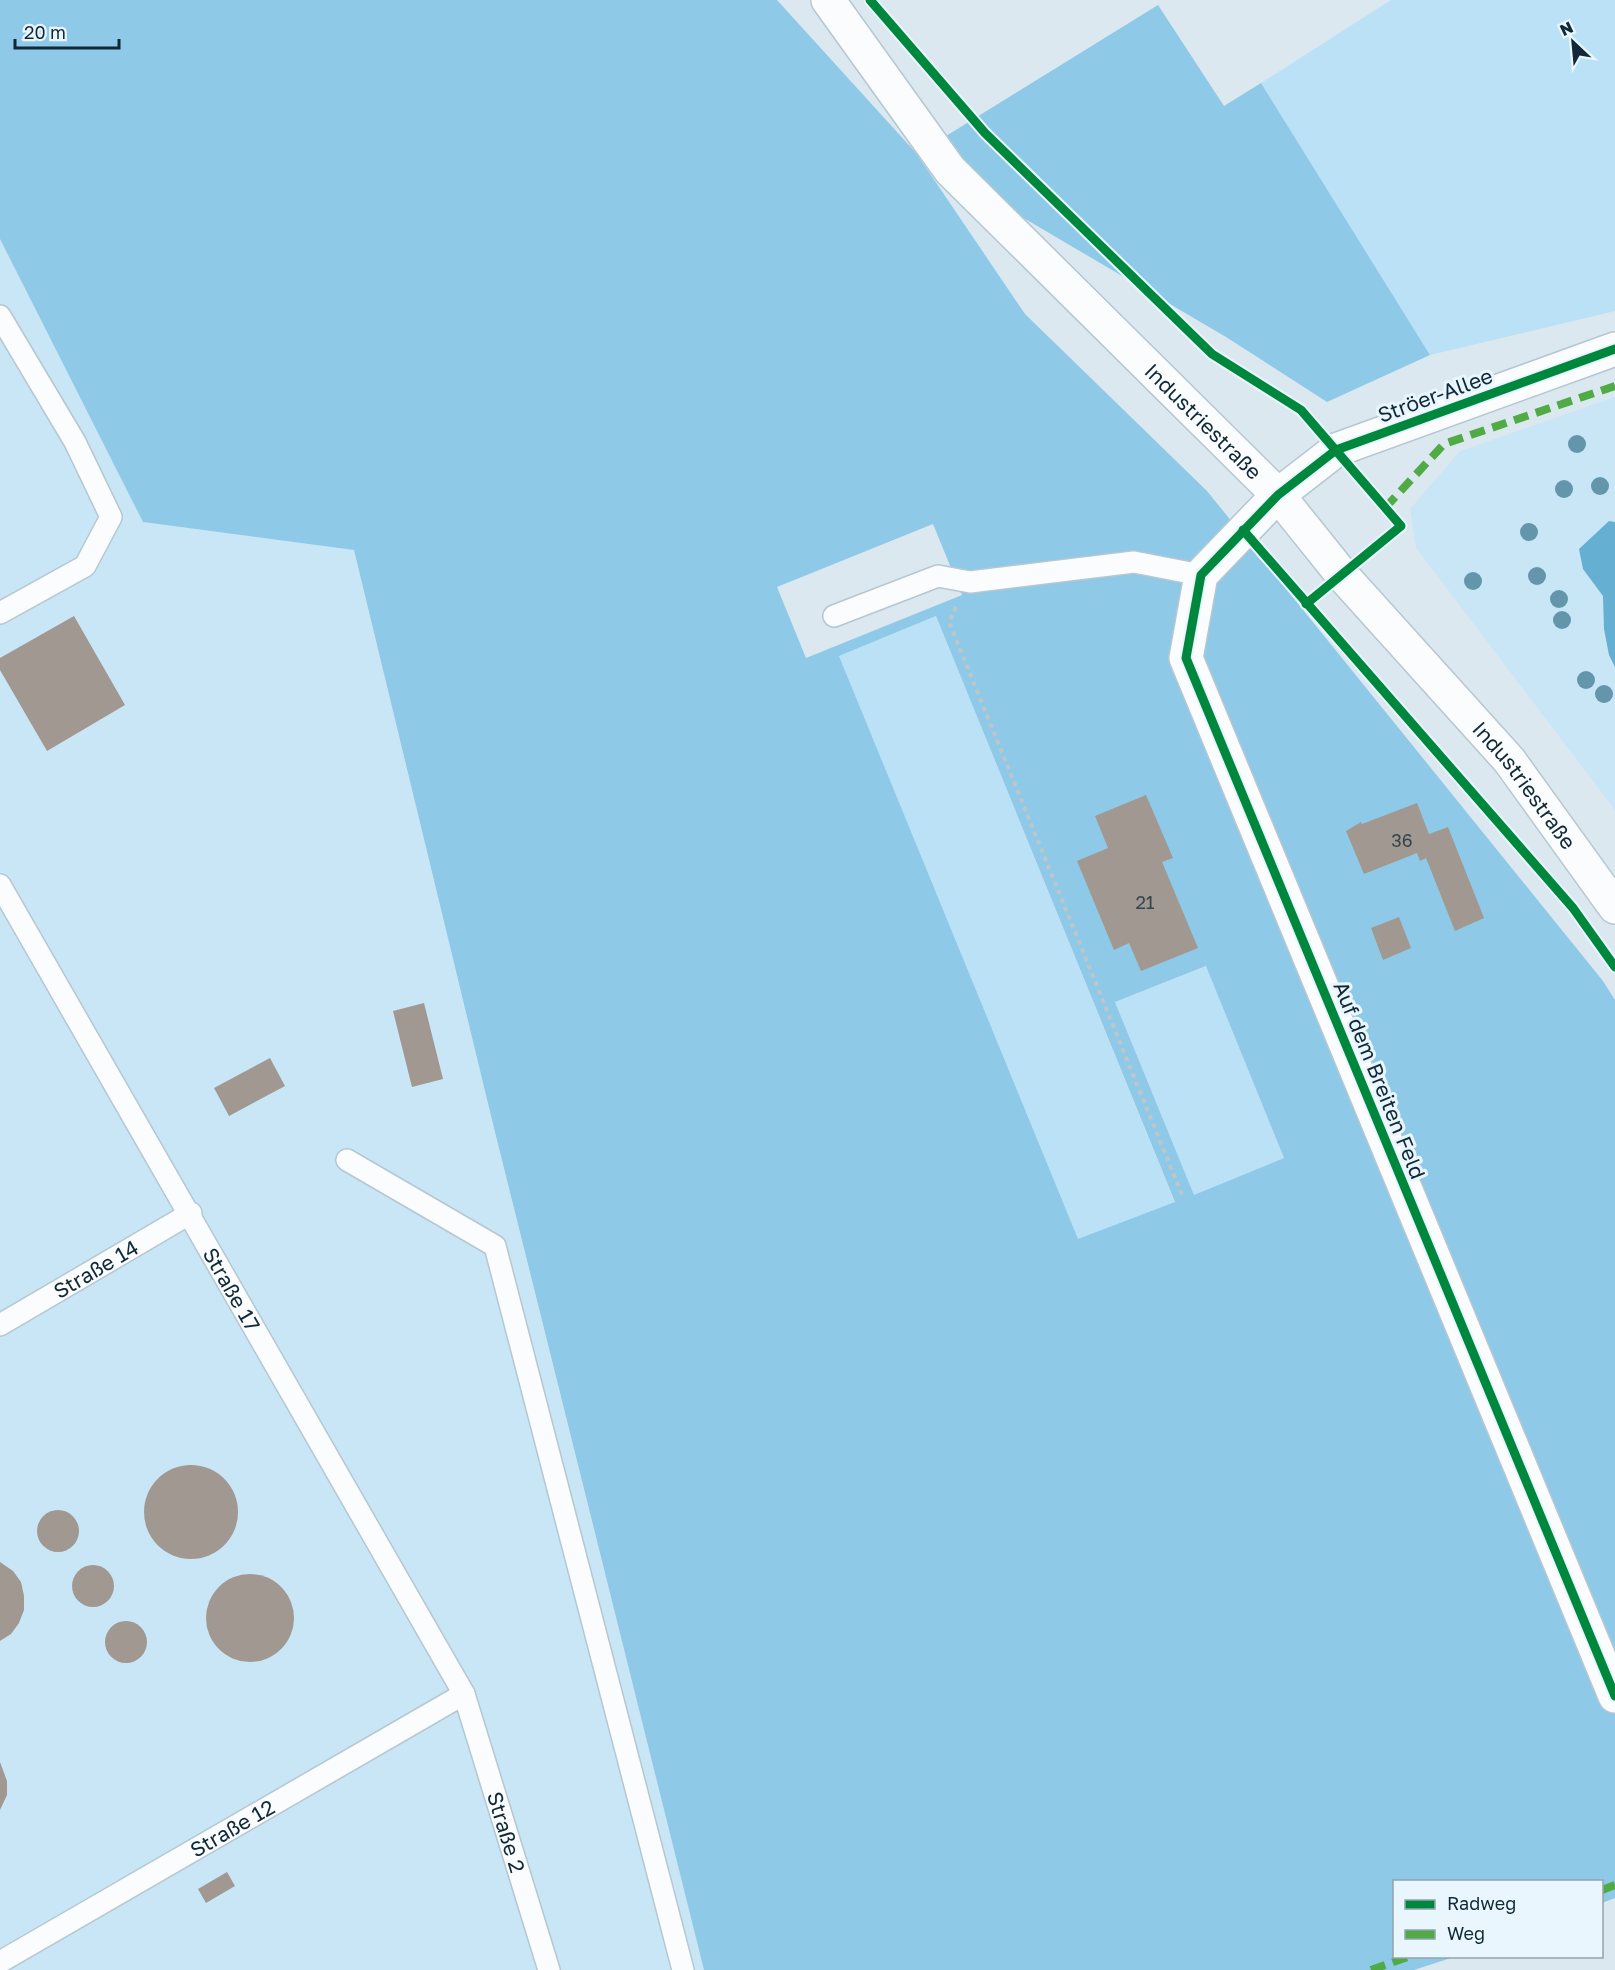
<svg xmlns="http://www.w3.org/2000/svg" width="1615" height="1970" viewBox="0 0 1615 1970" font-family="'Golos Text',sans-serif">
	<rect width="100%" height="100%" fill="#dbe8f0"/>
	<g fill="#c9e6f7">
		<path d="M0,239L143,522L354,550L493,1124L704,1970H0Z"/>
		<path d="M1615,397V810L1416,548L1410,509L1460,451Z"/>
	</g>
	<g fill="#bbe1f7">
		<path d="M1391,0H1615V311L1430,355L1261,83Z"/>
		<path d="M936,616L1175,1203L1077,1240L839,656Z"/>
		<path d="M1207,966L1284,1158L1194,1196L1115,1002Z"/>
	</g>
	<path fill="#8fc9e8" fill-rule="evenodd" d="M0,0H777L917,154L1158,5L1224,106L1261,83L1430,355L1327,402L1226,337L918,156L1025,314L1207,491L1603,981L1615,1000V1898L1602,1903V1882H1394V1956L1454,1957L1414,1970H704L493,1124L354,550L143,522L0,239ZM933,524L962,595L806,658L777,587ZM936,616L1175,1202L1078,1239L839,656ZM1206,966L1284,1158L1194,1195L1115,1002Z"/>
	<path fill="#65afd3" d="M1609,521L1615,522V667L1609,655L1604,629L1603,596L1583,569L1579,549Z"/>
	<g fill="#a09891">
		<path d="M74,616L125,705L47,751L0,670V658Z"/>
		<path d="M1146,795L1173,858L1162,862L1198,948L1141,971L1129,943L1114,950L1077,861L1108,848L1095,816Z"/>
		<path d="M1417,803L1429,834L1448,827L1484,918L1455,931L1426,858L1420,861L1417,853L1364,874L1346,831L1361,822L1362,824Z"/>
		<path d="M1399,917L1411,948L1383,960L1371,928Z"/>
		<path d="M424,1003L443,1079L412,1087L393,1011Z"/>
		<path d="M270,1058L285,1086L229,1116L214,1088Z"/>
		<circle cx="191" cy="1512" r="47"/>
		<circle cx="58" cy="1531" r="21"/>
		<path d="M0,1562L13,1571L21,1582L24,1596V1610L19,1623L11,1634L0,1641Z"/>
		<circle cx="93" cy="1586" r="21"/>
		<circle cx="250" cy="1618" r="44"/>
		<circle cx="126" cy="1642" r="21"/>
		<path d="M0,1762L7,1781V1795L0,1810Z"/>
		<path d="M227,1872L235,1886L206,1903L198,1889Z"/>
	</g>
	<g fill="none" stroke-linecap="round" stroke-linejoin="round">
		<defs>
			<g id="service">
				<path d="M0,316L75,442L111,517L85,566L0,613"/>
				<path d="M834,616L938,576L970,582L1134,562L1201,575"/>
				<path id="s1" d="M0,885L464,1694L549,1970"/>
				<path d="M347,1160L495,1246L683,1970"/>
				<path id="s2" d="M0,1325L191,1213"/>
				<path id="s3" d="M0,1962L464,1694"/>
			</g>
			<path id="minor" d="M1615,349L1336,450L1278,495L1201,575L1186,658L1615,1696"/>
			<g id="secondary">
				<path id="s4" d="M828,0L950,170L1278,495L1343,576L1509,760L1615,907"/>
			</g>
		</defs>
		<use href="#service" stroke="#b5c7d1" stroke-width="24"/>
		<use href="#minor" stroke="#b5c7d1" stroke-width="36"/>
		<use href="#secondary" stroke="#b5c7d1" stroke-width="36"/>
		<path stroke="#bfc6ca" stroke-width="4" stroke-dasharray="4.5 4.5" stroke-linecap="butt" d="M956,607L949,622L1182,1195"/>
		<use href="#service" stroke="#fafcfd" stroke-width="21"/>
		<use href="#minor" stroke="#fafcfd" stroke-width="33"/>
		<use href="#secondary" stroke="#fafcfd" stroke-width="33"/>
		<g stroke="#51ab45" stroke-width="8" stroke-dasharray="15 8" stroke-linecap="butt">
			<path d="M1385,508L1444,444L1615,386"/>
			<path d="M1602,1890L1615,1885"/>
			<path d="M1371,1970L1410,1956"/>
		</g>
		<defs>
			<g id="cycleway">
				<path d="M870,0L985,133L1212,354L1301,410L1401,526L1306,604"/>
				<path d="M1615,349L1336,450L1278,495L1201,575L1186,658L1615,1696"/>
				<path d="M1243,530L1573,908L1615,967"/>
			</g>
		</defs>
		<use href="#cycleway" stroke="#eaf6fd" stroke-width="13"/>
		<use href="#cycleway" stroke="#00873e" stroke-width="9"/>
	</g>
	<g fill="#6396ab">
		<circle cx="1577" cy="444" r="9"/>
		<circle cx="1600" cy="486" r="9"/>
		<circle cx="1564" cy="489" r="9"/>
		<circle cx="1529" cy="532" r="9"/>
		<circle cx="1537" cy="576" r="9"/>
		<circle cx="1473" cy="581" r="9"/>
		<circle cx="1559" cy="599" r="9"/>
		<circle cx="1562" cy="620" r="9"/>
		<circle cx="1586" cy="680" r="9"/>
		<circle cx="1604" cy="694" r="9"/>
	</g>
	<g text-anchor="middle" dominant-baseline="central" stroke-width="6" stroke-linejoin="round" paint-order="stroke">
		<g font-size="18" fill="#34454e">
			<text x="1402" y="840">36</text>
			<text x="1145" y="902">21</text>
		</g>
		<g font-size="21" fill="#102937" stroke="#eaf6fd">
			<text transform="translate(1435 395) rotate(-20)">Ströer-Allee</text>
			<text stroke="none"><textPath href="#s4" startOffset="566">Industriestraße</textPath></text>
			<text stroke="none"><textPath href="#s4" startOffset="1052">Industriestraße</textPath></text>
			<text transform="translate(1380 1080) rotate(68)">Auf dem Breiten Feld</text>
			<text stroke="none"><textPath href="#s2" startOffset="111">Straße 14</textPath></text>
			<text stroke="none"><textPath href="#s1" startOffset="466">Straße 17</textPath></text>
			<text stroke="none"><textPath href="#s3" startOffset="268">Straße 12</textPath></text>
			<text stroke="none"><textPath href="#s1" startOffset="1077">Straße 2</textPath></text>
		</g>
	</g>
	<rect x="1393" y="1880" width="210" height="78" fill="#eaf6fd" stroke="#93a4ae" stroke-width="1.5"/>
	<rect x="1405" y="1900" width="30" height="9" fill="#00873e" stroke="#93a4ae" stroke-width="1.5"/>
	<text x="1447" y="1910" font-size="18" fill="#102937">Radweg</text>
	<rect x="1405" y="1930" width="30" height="9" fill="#51ab45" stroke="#93a4ae" stroke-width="1.5"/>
	<text x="1447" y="1940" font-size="18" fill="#102937">Weg</text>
	<g transform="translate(1573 42) rotate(334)" stroke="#eaf6fd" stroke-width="4.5" paint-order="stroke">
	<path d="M0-4.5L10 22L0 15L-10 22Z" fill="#102937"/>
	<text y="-9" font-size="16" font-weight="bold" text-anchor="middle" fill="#102937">N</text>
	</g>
	<path d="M15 39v9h104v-9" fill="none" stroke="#102937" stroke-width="3"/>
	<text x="24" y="39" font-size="18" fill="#102937" stroke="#eaf6fd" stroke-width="4.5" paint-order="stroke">20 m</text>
</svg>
